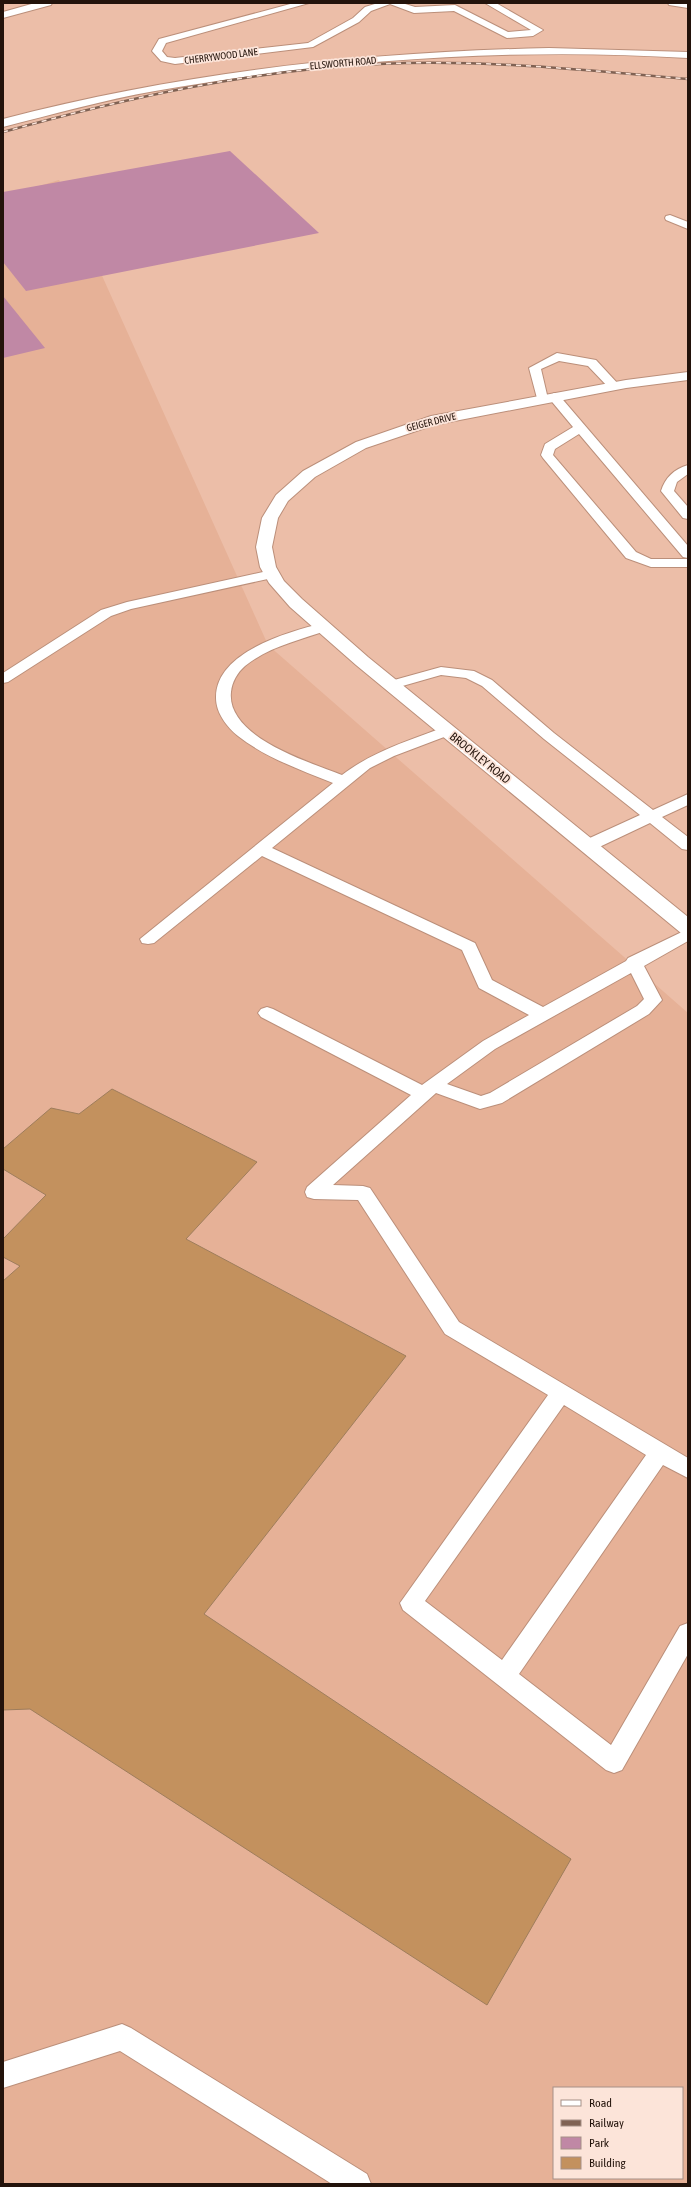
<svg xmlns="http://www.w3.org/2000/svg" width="691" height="2187" viewBox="0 0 691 2187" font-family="'Asap Condensed',sans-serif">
	<rect width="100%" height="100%" fill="#ecbea8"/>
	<path fill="#e6b197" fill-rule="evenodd" d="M59,180L268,645L688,1013V2184H3V197ZM554,2088H682V2178H554Z"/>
	<g fill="#c088a5">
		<path d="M230,151L319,233L26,291L3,262V192Z"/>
		<path d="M3,296L45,348L3,358Z"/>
	</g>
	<path fill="#c3915e" stroke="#9e7d5c" d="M112,1089L257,1162L186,1239L406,1356L204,1614L571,1859L487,2005L30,1709L3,1710V1281L20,1266L3,1257V1239L46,1195L3,1169V1149L51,1108L79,1114Z"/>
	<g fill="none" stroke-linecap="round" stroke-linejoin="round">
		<defs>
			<g id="service">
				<path d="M294,3H309L166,43L162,51L167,57L175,58L308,43L353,18L365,7L378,3H402L415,7L455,5L508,32L531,30L485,3H496L543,30L533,36L507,38L454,11L414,13L390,4L371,11L359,22L313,47L175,64L161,61L152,51L159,39Z"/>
				<path d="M670,215L688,222V229L666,220L665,218L666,216Z"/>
				<path d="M557,353L596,360L620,386L618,389H610L588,366L559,361L541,369L548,399L542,403L538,402L529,368Z"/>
				<path d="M554,393L558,394L688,546V558L683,557L579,434L555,449L553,455L636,552L651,559H688V567H651L626,558L543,458L541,455L545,444L573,427L548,397Z"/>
				<path d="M688,465V474L677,482L674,491L688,507V519L683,518L661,491C665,478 674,469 688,465Z"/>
				<path d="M272,570L279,574L277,577L131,609L111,616L8,682L3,683V673L101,610L127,602Z"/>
				<path d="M323,623L328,624L330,627L328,630C300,640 268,647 245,666C237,673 232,682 231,692C226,737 309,762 342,775C372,752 407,741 442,728H452L454,731L452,734L394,756L370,768L272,848L475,943L492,980L543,1007L626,961L628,958L688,929V941L644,966L662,1000L649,1014L502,1103L480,1109L436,1093L333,1185L363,1186L370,1188L459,1322L688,1458V1478L663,1465L519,1674L611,1745L680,1626L688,1623V1654L622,1770L614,1773L606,1770L403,1610L400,1603L548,1395L445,1334L358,1200L314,1199L307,1197L305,1192L307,1187L411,1095L261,1017L258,1013L261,1009L267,1007L273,1009L422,1085L483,1041L529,1015L479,988L462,950L262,856L154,943L148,944L142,943L140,939L333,783C301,770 266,758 238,736C227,727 216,713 216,698C215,652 288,632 323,623ZM631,973L644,999L637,1006L490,1093L481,1096L447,1084L495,1049ZM564,1405L646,1455L502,1660L425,1601Z"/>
				<path d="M441,667L474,671L492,680L554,733L653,810L688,794V805L662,817L688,837V850L682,849L650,823L593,850H581L579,846L581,842L640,815L544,739L482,686L466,678L441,675L392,689L387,688L385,685L387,682Z"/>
				<path d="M122,2024L131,2028L367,2174L371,2184H332L120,2051L3,2088V2062Z"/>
			</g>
			<g id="minor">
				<path d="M35,3H52L51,5L3,18V12Z"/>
				<path d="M668,3H688V8L669,5Z"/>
				<path d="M549,48L688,52V58C511,47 330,60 155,91C104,100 54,114 3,127V119C182,72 364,52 549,48Z"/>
			</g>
			<path id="tertiary" d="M688,372V380L626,388L434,425L366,448L315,477L288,501L278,518L272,547L276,567L284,581L302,599L368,657L688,917V935L681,933L356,665L290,607L269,583L260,567L256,547L262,518L276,495L303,471L356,442L431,416L626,380Z"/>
		</defs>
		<use href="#service" stroke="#bb8f7a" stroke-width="2"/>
		<use href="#minor" stroke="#bb8f7a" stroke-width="2"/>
		<use href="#tertiary" stroke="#bb8f7a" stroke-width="2"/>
		<use href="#service" fill="#fff" fill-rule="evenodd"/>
		<use href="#minor" fill="#fff" fill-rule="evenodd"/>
		<use href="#tertiary" fill="#fff" fill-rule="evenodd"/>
		<defs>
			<path id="rail" d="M3,132C126,98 251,70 379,64C482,59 585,70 688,79"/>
		</defs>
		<use href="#rail" stroke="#806253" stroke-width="2.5"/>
		<use href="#rail" stroke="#fce4d9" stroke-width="1.5" stroke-dasharray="5" stroke-linecap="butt"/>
	</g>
	<g text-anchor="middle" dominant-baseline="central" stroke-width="3.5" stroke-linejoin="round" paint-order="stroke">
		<g font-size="10" fill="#23130b" stroke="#fce4d9">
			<text transform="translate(221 56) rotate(-7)">CHERRYWOOD LANE</text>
			<text transform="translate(343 63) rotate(-5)">ELLSWORTH ROAD</text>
			<text transform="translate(431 422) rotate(-14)">GEIGER DRIVE</text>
		</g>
		<g font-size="12" fill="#23130b" stroke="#fce4d9">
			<text transform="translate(480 758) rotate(39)">BROOKLEY ROAD</text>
		</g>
	</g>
	<rect width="691" height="2187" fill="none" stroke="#23130b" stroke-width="8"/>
	<rect x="553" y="2087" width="130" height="92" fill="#fce4d9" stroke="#a59087"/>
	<rect x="561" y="2100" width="20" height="6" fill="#ffffff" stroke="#a59087"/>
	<text x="589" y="2107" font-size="12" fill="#23130b">Road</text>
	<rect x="561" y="2120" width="20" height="6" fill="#806253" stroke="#a59087"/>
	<text x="589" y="2127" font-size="12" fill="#23130b">Railway</text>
	<rect x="561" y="2137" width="20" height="12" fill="#c088a5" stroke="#a59087"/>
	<text x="589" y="2147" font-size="12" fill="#23130b">Park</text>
	<rect x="561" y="2157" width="20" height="12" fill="#c3915e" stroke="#a59087"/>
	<text x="589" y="2167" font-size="12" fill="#23130b">Building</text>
</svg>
